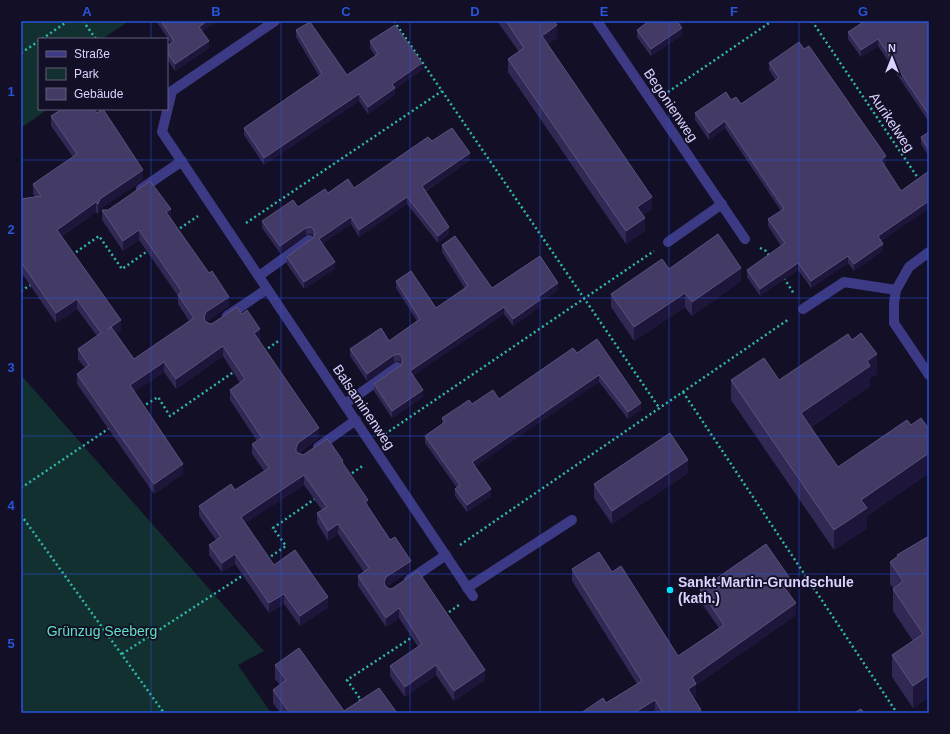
<svg xmlns="http://www.w3.org/2000/svg" width="950" height="734" viewBox="0 0 950 734" font-family="Arial,sans-serif">
	<rect width="100%" height="100%" fill="#130f26"/>
	<g fill="#12302f">
		<path d="M21,21H129L102,39H39V109H48L21,128Z"/>
		<path d="M21,375L264,651L238,665L271,713H21Z"/>
	</g>
	<g fill="none" stroke-linecap="round" stroke-linejoin="round">
		<g stroke="#2fb8b0" stroke-width="2.5" stroke-dasharray="2 3" stroke-linecap="butt">
			<path d="M83,21L96,39"/>
			<path d="M394,21L660,409"/>
			<path d="M812,21L920,181"/>
			<path d="M42,39L68,21"/>
			<path d="M21,53L39,41"/>
			<path d="M668,92L772,21"/>
			<path d="M246,223L442,91"/>
			<path d="M176,231L198,216"/>
			<path d="M760,248L766,251L770,257"/>
			<path d="M72,255L99,236L122,269L149,250"/>
			<path d="M784,278L794,294"/>
			<path d="M21,291L32,284"/>
			<path d="M264,351L280,340"/>
			<path d="M683,392L897,713"/>
			<path d="M142,407L158,397L170,416L235,371"/>
			<path d="M385,434L654,251"/>
			<path d="M348,476L364,465"/>
			<path d="M21,488L111,427"/>
			<path d="M21,515L164,713"/>
			<path d="M460,545L789,319"/>
			<path d="M267,559L286,546L273,528L316,498"/>
			<path d="M445,615L459,605"/>
			<path d="M122,654L245,574"/>
			<path d="M359,701L361,700L347,680L414,636"/>
		</g>
		<g stroke="#3d3a85" stroke-width="10">
			<path d="M275,21L172,91L162,132L473,596"/>
			<path d="M597,21L745,239"/>
			<path d="M141,189L182,161"/>
			<path d="M668,242L722,204"/>
			<path d="M929,252L909,267L896,290L894,303V323L929,375"/>
			<path d="M259,276L309,240"/>
			<path d="M803,309L844,282L896,290"/>
			<path d="M227,316L267,289"/>
			<path d="M345,404L397,367"/>
			<path d="M318,447L356,420"/>
			<path d="M409,580L446,555"/>
			<path d="M467,588L572,520"/>
		</g>
	</g>
	<g fill="#312854">
		<path d="M156,21H217L202,31L209,48L175,71L167,59V46L171,43Z"/>
		<path d="M497,21H554L557,38L548,44L652,209L643,215L645,231L626,244L508,72V59L519,52Z"/>
		<path d="M682,21V24L680,26L682,35L651,56L637,37V30Z"/>
		<path d="M929,21V122L878,46L861,57L848,39V32Z"/>
		<path d="M296,30L347,75L375,56L370,48V41L422,70L395,89V95L368,114L359,101L264,165L244,135V128L319,76L296,37Z"/>
		<path d="M769,63L886,163L884,165L901,191L929,208L881,241L883,251L854,271L848,263L811,288L798,270L760,296L747,277V270L781,246L768,226V219L781,211L725,128L709,140L695,120V113L731,100L741,104L776,81L769,70Z"/>
		<path d="M51,116L143,180L100,209L98,214L96,212L62,236L121,330L116,333L134,359L189,321L178,304V296L139,240L123,251L102,220V210L171,218L229,306L206,322L210,324L260,339L259,340L319,438L299,453L303,455L343,465L368,506L411,570L386,587L485,680L454,701L436,675L405,697L390,676V666L418,647L399,618L386,627L358,586V576L364,572L338,534L328,541L317,523V513L322,510L304,485L245,523L274,565L328,607L300,626L284,604L269,613L235,564L222,572L209,555V545L216,540L199,516V506L235,490L264,471L252,454V444L257,441L230,400V390L240,383L223,356L176,389L164,372L134,392L183,474L154,494L77,384V374L85,368L78,359V349L97,336L77,309L56,323L21,272V199L35,197L33,194V184L73,157L51,126Z"/>
		<path d="M929,132V157L921,144V137Z"/>
		<path d="M470,160L426,191L449,234L438,243L407,204L359,237L351,224L322,244L335,269L304,289L287,264V257L313,238L314,236L311,234L306,235L280,253L262,228V221L298,207L328,193L354,188Z"/>
		<path d="M442,245L492,288L558,290L540,302V307L513,326L504,314L413,375L423,397L392,418L374,391V384L401,365L402,363L399,361L394,362L367,381L350,356V349L389,341L417,321L396,288V281L436,308L465,289L442,252Z"/>
		<path d="M669,269L741,281L692,316L685,307L634,341L611,307V294Z"/>
		<path d="M852,340L877,374L870,378V386L811,427L838,467L911,425L929,429V473L867,516V528L834,550L731,400V380H779Z"/>
		<path d="M577,353L641,410L628,419L599,382L475,466L491,496L467,512L455,496V489L457,488L425,443V436L442,424V418L472,404L499,399Z"/>
		<path d="M688,473L612,524L594,498V484Z"/>
		<path d="M929,536V697L913,708L892,677V655L913,641L893,611V588L890,584V562L897,557V555Z"/>
		<path d="M572,569L612,572L678,656L719,628L700,601V590L791,592L789,594L796,615L696,685V696L693,698L701,713H655V712L606,703L637,684L572,581Z"/>
		<path d="M275,665L344,711L397,713H280L273,703V690L280,685L275,679Z"/>
	</g>
	<g fill="#1d163a">
		<path d="M207,21H217L199,34V27Z"/>
		<path d="M677,21H682V24L677,28Z"/>
		<path d="M557,25V38L542,48V36Z"/>
		<path d="M682,28V35L651,56V49Z"/>
		<path d="M878,39V46L861,57V50Z"/>
		<path d="M209,41V48L175,71V64Z"/>
		<path d="M422,63V70L395,89V95L368,114V107L392,84Z"/>
		<path d="M359,94V101L264,165V158Z"/>
		<path d="M725,121V128L709,140V133Z"/>
		<path d="M470,153V160L422,193V186Z"/>
		<path d="M886,156V163L881,167V160Z"/>
		<path d="M143,170V180L100,209L98,214V204L100,199Z"/>
		<path d="M407,197V204L359,237V230Z"/>
		<path d="M652,197V209L637,219V207Z"/>
		<path d="M929,201V208L878,243V236Z"/>
		<path d="M96,202V212L57,239V230Z"/>
		<path d="M171,209V219L166,212Z"/>
		<path d="M351,217V224L319,246V239Z"/>
		<path d="M645,218V231L626,244V231Z"/>
		<path d="M449,227V234L438,243V236Z"/>
		<path d="M306,228V235L280,253V246Z"/>
		<path d="M139,230V240L123,251V241Z"/>
		<path d="M883,244V251L854,271V264Z"/>
		<path d="M848,256V263L811,288V281Z"/>
		<path d="M335,262V269L304,289V282Z"/>
		<path d="M798,263V270L760,296V289Z"/>
		<path d="M741,268V281L692,316V302Z"/>
		<path d="M558,283V290L540,302V307L513,326V319L538,297Z"/>
		<path d="M685,293V307L634,341V327Z"/>
		<path d="M229,297V306L206,322L204,327V317L206,312Z"/>
		<path d="M77,299V309L56,323V313Z"/>
		<path d="M504,307V314L410,378V371Z"/>
		<path d="M121,320V330L108,339V329Z"/>
		<path d="M260,329V339L254,343V333Z"/>
		<path d="M223,346V356L176,389V379Z"/>
		<path d="M877,354V374L870,378V386L801,433V413L867,361Z"/>
		<path d="M394,355V362L367,381V374Z"/>
		<path d="M164,362V372L130,395V385Z"/>
		<path d="M599,375V382L472,469V462Z"/>
		<path d="M423,390V397L392,418V411Z"/>
		<path d="M641,403V410L628,419V412Z"/>
		<path d="M319,428V438L298,453L296,458V448L298,443Z"/>
		<path d="M929,453V473L867,516V528L834,550V530L861,500Z"/>
		<path d="M688,460V473L612,524V511Z"/>
		<path d="M183,464V474L154,494V484Z"/>
		<path d="M304,475V485L241,526V517Z"/>
		<path d="M491,489V496L467,512V505Z"/>
		<path d="M368,500V510L365,502Z"/>
		<path d="M338,524V534L328,541V531Z"/>
		<path d="M235,554V564L222,572V563Z"/>
		<path d="M411,561V570L386,587L384,592V582L386,577Z"/>
		<path d="M791,580V592L783,598V586Z"/>
		<path d="M284,594V604L269,613V603Z"/>
		<path d="M328,597V607L300,626V616Z"/>
		<path d="M796,603V615L696,685V696L688,701V689L692,677Z"/>
		<path d="M399,608V618L386,627V618Z"/>
		<path d="M436,665V675L405,697V687Z"/>
		<path d="M485,670V680L454,701V691Z"/>
		<path d="M929,675V697L913,708V686Z"/>
		<path d="M655,700V712L653,713H634Z"/>
		<path d="M701,710V713H696Z"/>
	</g>
	<g fill="#433a66" stroke="#5a527e">
		<path d="M161,21H207L199,27L209,41L175,64L167,52V46L174,41Z"/>
		<path d="M506,21H554L557,25L542,36L652,197L637,207L645,218L626,231L508,59L524,48Z"/>
		<path d="M649,21H677L682,28L651,49L637,30Z"/>
		<path d="M865,21H929V115L878,39L861,50L848,32Z"/>
		<path d="M310,22L347,75L378,54L370,41L395,25L422,63L392,84L395,88L368,107L359,94L264,158L244,128L322,74L296,30Z"/>
		<path d="M799,42L804,49L809,46L886,156L881,160L901,191L929,171V201L878,236L883,244L854,264L848,256L811,281L798,263L760,289L747,270L785,243L768,219L784,209L725,121L709,133L695,113L726,92L731,100L736,97L741,104L779,78L769,63Z"/>
		<path d="M62,109H94L97,113L103,109L143,170L100,199L98,204L96,202L57,230L121,320L108,329L111,327L134,359L194,318L178,295L182,292L139,230L123,241L102,210H108L150,181L171,209L166,212L209,273L212,271L229,297L206,312L204,317L205,321L210,324L213,323L237,307L242,314L247,310L260,329L254,333L319,428L298,443L296,448V452L303,455L327,439L330,442L343,461L342,462L368,500L365,502L390,540L395,537L411,561L386,577L384,582L385,586L390,589L393,588L418,571L485,670L454,691L436,665L405,687L390,666L422,644L399,608L386,618L358,576L369,568L338,524L328,531L317,513L327,507L304,475L241,517L274,565L295,550L328,597L300,616L284,594L269,603L235,554L222,563L209,545L221,537L199,506L231,484L235,490L269,468L252,444L262,438L230,390L245,379L223,346L176,379L164,362L130,385L183,464L154,484L77,374L89,365L78,349L101,333L77,299L56,313L21,262V199L41,196L33,184L77,154L51,116Z"/>
		<path d="M452,128L470,153L422,186L449,227L438,236L407,197L359,230L351,217L319,239L335,262L304,282L287,257L313,238L315,233L314,230L311,227L306,228L280,246L262,221L293,200L298,207L325,189L328,193L348,179L354,188L428,137L432,141Z"/>
		<path d="M929,132V150L921,137Z"/>
		<path d="M718,234L741,268L692,302L685,293L634,327L611,294L662,259L669,269Z"/>
		<path d="M455,236L492,288L540,256L558,283L538,297L540,300L513,319L504,307L410,371L423,390L392,411L374,384L401,365L403,360L402,357L399,354L394,355L367,374L350,349L381,328L389,341L420,319L396,281L411,271L436,308L468,286L442,245Z"/>
		<path d="M861,333L877,354L867,361L870,366L801,413L838,467L907,420L911,425L921,418L929,429V453L861,500L867,508L834,530L731,380L764,358L779,380L848,334L852,340Z"/>
		<path d="M597,339L641,403L628,412L599,375L472,462L491,489L467,505L455,489L460,485L425,436L445,422L442,418L469,400L472,404L493,390L499,399L573,348L577,353Z"/>
		<path d="M670,433L688,460L612,511L594,484Z"/>
		<path d="M929,536V675L913,686L892,655L923,634L893,589L903,581L890,562L898,556L897,555Z"/>
		<path d="M766,544L791,580L783,586L796,603L692,677L696,684L688,689L701,710L696,713H663L655,700L634,713H581L603,698L606,703L642,681L572,569L599,552L612,572L621,566L678,656L724,625L700,590Z"/>
		<path d="M299,648L344,711L379,688L397,713H290L273,690L286,680L275,665Z"/>
		<path d="M861,709L864,713H854Z"/>
	</g>
	<path fill="none" stroke="#2655da" stroke-width="1" stroke-opacity="0.55" d="M151,21V39M281,21V713M410,21V713M540,21V713M669,21V713M799,21V713M151,109V713M21,160H929M21,298H929M21,436H929M21,574H929"/>
	<circle fill="#00e5ff" stroke="#130f26" stroke-width="1.5" cx="670" cy="590" r="4"/>
	<g text-anchor="middle" dominant-baseline="central" stroke-width="3.5" stroke-linejoin="round" paint-order="stroke">
		<g font-size="14" fill="#d9d4ff" stroke="#130f26">
			<text transform="translate(671 105) rotate(56)">Begonienweg</text>
			<text transform="translate(892 122) rotate(56)">Aurikelweg</text>
			<text transform="translate(364 407) rotate(56)">Balsaminenweg</text>
		</g>
		<g font-size="14" font-weight="bold" fill="#d9d4ff" stroke="#130f26" text-anchor="start">
			<text x="678" y="582">Sankt-Martin-Grundschule<tspan x="678" dy="16">(kath.)</tspan></text>
		</g>
		<g font-size="14" fill="#5fe0c0" stroke="#130f26">
			<text x="102" y="631">Grünzug Seeberg</text>
		</g>
	</g>
	<rect width="950" height="734" fill="none" stroke="#130f26" stroke-width="44"/>
	<rect x="38" y="38" width="130" height="72" fill="#130f26" stroke="#625e7d"/>
	<rect x="46" y="51" width="20" height="6" fill="#3d3a85" stroke="#625e7d"/>
	<text x="74" y="58" font-size="12" fill="#d9d4ff">Straße</text>
	<rect x="46" y="68" width="20" height="12" fill="#12302f" stroke="#625e7d"/>
	<text x="74" y="78" font-size="12" fill="#d9d4ff">Park</text>
	<rect x="46" y="88" width="20" height="12" fill="#433a66" stroke="#625e7d"/>
	<text x="74" y="98" font-size="12" fill="#d9d4ff">Gebäude</text>
	<g transform="translate(892 58)" stroke="#130f26" stroke-width="3" paint-order="stroke">
	<path d="M0-3L7 15L0 10L-7 15Z" fill="#d9d4ff"/>
	<text y="-6" font-size="11" font-weight="bold" text-anchor="middle" fill="#d9d4ff">N</text>
	</g>
	<rect x="22" y="22" width="906" height="690" fill="none" stroke="#2655da" stroke-width="1.5"/>
	<g font-size="13" text-anchor="middle" font-weight="bold" fill="#2655da">
		<text x="87" y="16">A</text>
		<text x="216" y="16">B</text>
		<text x="346" y="16">C</text>
		<text x="475" y="16">D</text>
		<text x="604" y="16">E</text>
		<text x="734" y="16">F</text>
		<text x="863" y="16">G</text>
		<text x="11" y="96">1</text>
		<text x="11" y="234">2</text>
		<text x="11" y="372">3</text>
		<text x="11" y="510">4</text>
		<text x="11" y="648">5</text>
	</g>
</svg>
